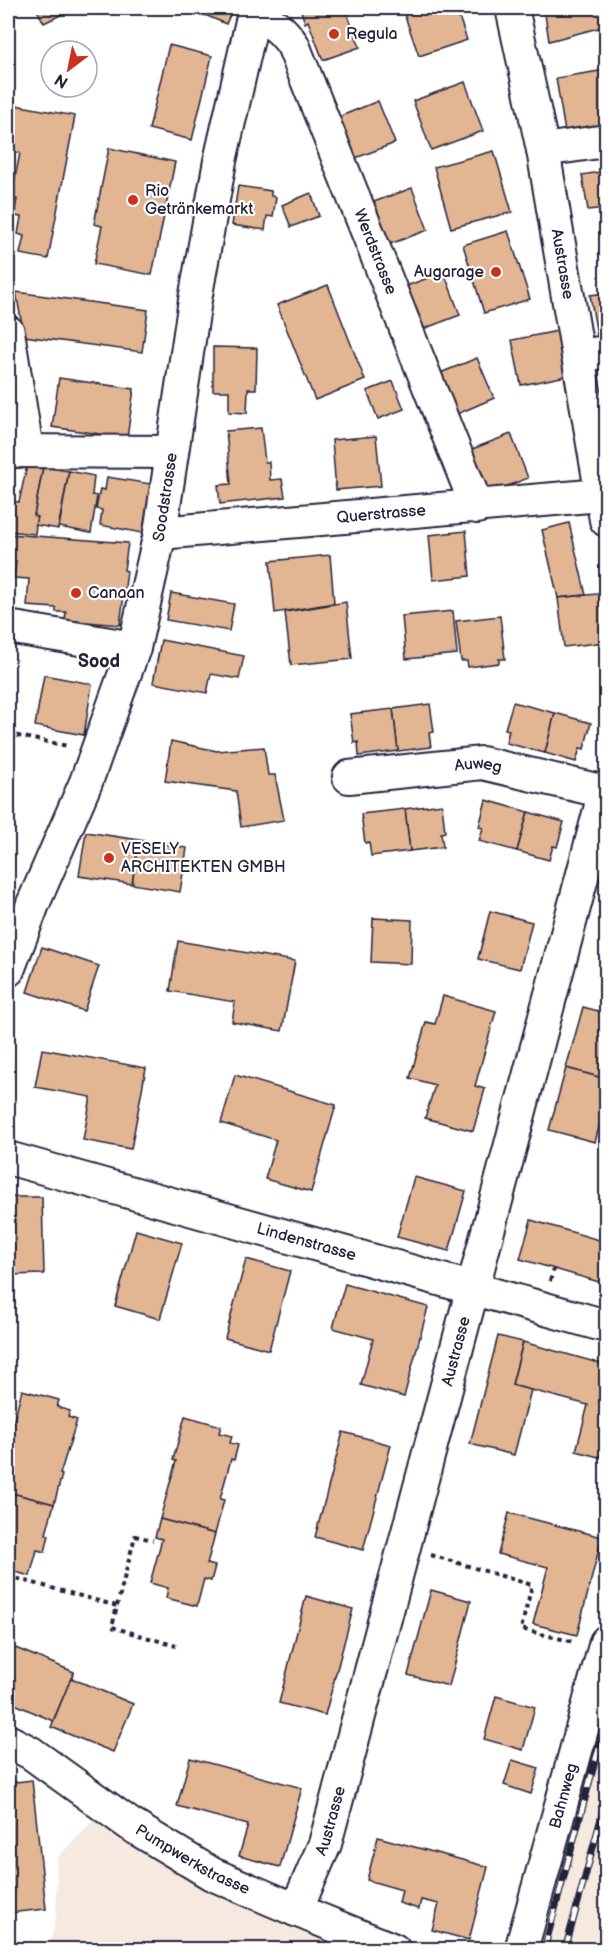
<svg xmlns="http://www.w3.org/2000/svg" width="614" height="1957" viewBox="0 0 614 1957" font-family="'Balsamiq Sans',sans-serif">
	<rect width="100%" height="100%" fill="#fff"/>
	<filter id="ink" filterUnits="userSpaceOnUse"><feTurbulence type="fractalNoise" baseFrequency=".0167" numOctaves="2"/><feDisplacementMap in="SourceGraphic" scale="12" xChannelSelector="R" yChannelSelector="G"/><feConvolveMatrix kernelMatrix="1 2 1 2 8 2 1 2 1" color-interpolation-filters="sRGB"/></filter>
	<g filter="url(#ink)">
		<g fill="#f6e9df">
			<path d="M606,1674V1949L533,1950Z"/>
			<path d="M94,1820L307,1927L356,1950H48L56,1919L57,1858Z"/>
		</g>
		<g fill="#e2b593" stroke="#22223b" stroke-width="1.5">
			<path d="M36,8H75L44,23Z"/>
			<path d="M189,8H233L226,24Z"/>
			<path d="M300,8H345L360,47L323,60L308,21L305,23Z"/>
			<path d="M402,8H456L467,40L419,56Z"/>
			<path d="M544,8H606V26L549,41Z"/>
			<path d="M169,45L212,56L192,140L149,129Z"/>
			<path d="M606,70V124L565,132L556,78Z"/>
			<path d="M465,82L483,131L431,150L413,101Z"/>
			<path d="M378,101L395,143L353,159L336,118Z"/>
			<path d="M10,104L75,116L48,259L20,254L24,236L18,234L21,217L14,216L17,199L11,198L20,153L8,151V118Z"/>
			<path d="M109,148L175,162L152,275L94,264L102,226L94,224Z"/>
			<path d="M494,151L512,212L451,228L434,167Z"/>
			<path d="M606,171V208L588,210L582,175Z"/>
			<path d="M238,186L271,191V196L276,197L273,217L267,216L265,230L232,225Z"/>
			<path d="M412,188L428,230L387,245L371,203Z"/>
			<path d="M311,193L319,216L291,227L282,205Z"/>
			<path d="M508,231L530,299L484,313L463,245Z"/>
			<path d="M444,272L460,315L418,331L401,288Z"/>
			<path d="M328,285L365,380L315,400L277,305Z"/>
			<path d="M16,292L148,310L142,352L24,336Z"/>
			<path d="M606,293V339L598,341L590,295Z"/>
			<path d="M558,331L567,376L521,385L512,340Z"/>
			<path d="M213,347L257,348L256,389H248L247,413L229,412V391H213Z"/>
			<path d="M477,358L494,398L455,415L438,374Z"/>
			<path d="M59,378L134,389L127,438L52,427Z"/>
			<path d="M393,381L404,409L378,419L367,391Z"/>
			<path d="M261,428L265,462H269L270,480L282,479L285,497L220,504L218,485L231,484L226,431Z"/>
			<path d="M511,434L528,478L484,495L467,451Z"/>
			<path d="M376,436L381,486L336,490L332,440Z"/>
			<path d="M27,465L43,467L34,516L37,517L35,534L8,531L9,501L19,502Z"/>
			<path d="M43,467L69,471L58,529L35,525L37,517L34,516Z"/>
			<path d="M69,471L94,476L92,495L97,496L91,533L59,527Z"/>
			<path d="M107,477L151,484L143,533L100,525L102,510L96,509L100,489L105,490Z"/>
			<path d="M569,523L586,595L558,598L542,530Z"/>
			<path d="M466,531L470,576L433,580L429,535Z"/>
			<path d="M8,534L128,543L124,570L127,571L120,625L65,620L66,612H56V608L27,606L29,579L14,578L16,561L8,560Z"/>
			<path d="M330,555L334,603L275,613L270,561Z"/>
			<path d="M171,593L234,604L229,631L166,620Z"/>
			<path d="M606,593V642L564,647L558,598Z"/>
			<path d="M346,602L352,659L291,665L285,612Z"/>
			<path d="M453,611L457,654L406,659L402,616Z"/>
			<path d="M500,616L505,659H499V663L468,667L467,661H461L456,621Z"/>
			<path d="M161,640L244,656L239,679L211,674L207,693L153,683Z"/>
			<path d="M44,675L92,684L84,735L35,726Z"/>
			<path d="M513,702L555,713L545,753L506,743L509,730L505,729Z"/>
			<path d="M430,704L434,732L429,733L431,747L398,751L393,709Z"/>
			<path d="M393,709L398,751L359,756L358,742L354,743L350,714Z"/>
			<path d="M555,713L591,723L584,749L580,748L576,762L545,753Z"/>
			<path d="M171,741L217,751L264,747L268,775H275L284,820L241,827L236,791L165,781Z"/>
			<path d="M486,800L528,812L517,851L479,841L483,828L479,827Z"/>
			<path d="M442,804L445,832L441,833L443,847L410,851L405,809Z"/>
			<path d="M405,809L410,851L371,856L369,842L365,843L361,814Z"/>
			<path d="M528,812L564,822L557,847L553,846L549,860L517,851Z"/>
			<path d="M86,832L139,840L132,884L79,876Z"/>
			<path d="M139,840L187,848L180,892L132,884Z"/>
			<path d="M490,911L532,922L520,969L478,959Z"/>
			<path d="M373,918L412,920L411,964L371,962Z"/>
			<path d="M178,941L295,961L282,1031L232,1022L235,1002L170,991Z"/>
			<path d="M42,947L99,966L84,1011L27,992Z"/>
			<path d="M443,996L496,1011L475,1086L485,1089L473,1131L425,1118L435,1085L410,1078L426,1022L435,1024Z"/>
			<path d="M583,1007L606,1013V1079L566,1068Z"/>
			<path d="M42,1049L146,1068L131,1149L83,1140L91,1097L35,1087Z"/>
			<path d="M566,1068L606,1079V1100L595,1142L549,1130Z"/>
			<path d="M235,1075L336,1105L311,1192L265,1179L276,1140L221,1123Z"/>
			<path d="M414,1177L466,1191L449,1251L397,1237Z"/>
			<path d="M8,1197H42L44,1274L8,1275Z"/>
			<path d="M531,1220L606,1242V1284L520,1259Z"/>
			<path d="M136,1230L182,1243L160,1319L115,1306Z"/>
			<path d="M246,1259L290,1271L269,1350L225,1338Z"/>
			<path d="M345,1284L428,1307L404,1397L361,1385L373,1339L333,1328Z"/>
			<path d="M8,1289H10L8,1332Z"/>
			<path d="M498,1336L523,1342L512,1385L531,1390L514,1455L470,1444Z"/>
			<path d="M523,1342L606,1365V1459L576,1451L588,1405L512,1385Z"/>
			<path d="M22,1390L59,1400L57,1407L70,1411L68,1417L77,1420L60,1474L62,1475L54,1504L8,1492V1453L12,1435L10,1434Z"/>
			<path d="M185,1416L221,1426L219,1433L232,1436L230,1443L238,1445L234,1460L231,1459L220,1499L224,1500L215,1534L160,1519L176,1461L173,1460Z"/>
			<path d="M343,1432L391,1445L363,1550L315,1537Z"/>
			<path d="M8,1492L54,1504L46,1534L49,1535L45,1552L37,1550L30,1576L8,1570Z"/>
			<path d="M509,1513L602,1537L577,1635L533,1624L548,1567L498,1554Z"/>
			<path d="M160,1519L215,1534L207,1564L215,1566L211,1581L204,1579L197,1606L166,1598L168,1588L150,1583L162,1539L155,1537Z"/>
			<path d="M431,1590L471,1601L449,1686L408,1675Z"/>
			<path d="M306,1596L353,1609L325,1715L279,1703Z"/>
			<path d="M13,1647L74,1672L53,1721L8,1701V1659Z"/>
			<path d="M71,1678L133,1704L113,1752L51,1727Z"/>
			<path d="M496,1696L535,1707L523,1750L484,1739Z"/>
			<path d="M190,1758L302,1788L280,1867L239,1856L248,1825L177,1806Z"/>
			<path d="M512,1760L539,1768L531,1794L504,1785Z"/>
			<path d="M32,1780L46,1909L8,1913V1783Z"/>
			<path d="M378,1837L488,1867L469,1940L432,1930L439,1904L421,1900L419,1909L399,1903L402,1890L367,1880Z"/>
		</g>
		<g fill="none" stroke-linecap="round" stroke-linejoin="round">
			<defs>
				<g id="minor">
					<path id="s1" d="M512,8L543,150L606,520"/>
					<path id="s2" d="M253,14C272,21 282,29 293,45L477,507"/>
					<path d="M543,150L606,141"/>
					<path d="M8,332L27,450"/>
					<path d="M578,356L606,352"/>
					<path d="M8,451L172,452"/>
					<path id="s3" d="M160,533L601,495"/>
					<path d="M8,627L134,648"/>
					<path id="s4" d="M349,777L482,763L605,792"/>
					<path id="s5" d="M8,970L33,904L86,782L134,648L160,533L195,300L220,161L255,8"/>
					<path id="s6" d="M8,1158L606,1326"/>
					<path id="s7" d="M8,1741L31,1753L131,1825L212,1874L296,1910L394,1950"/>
					<path id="s8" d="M296,1910L325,1844L606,787"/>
					<path id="s9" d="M521,1950L606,1642"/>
				</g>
			</defs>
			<use href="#minor" stroke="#22223b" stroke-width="36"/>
			<g stroke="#22223b" stroke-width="4" stroke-dasharray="4.5 4.5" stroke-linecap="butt">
				<path d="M8,734L68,746"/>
				<path d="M550,1281L554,1269"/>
				<path d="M431,1555L532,1585L521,1629L574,1642"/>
				<path d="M8,1576L117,1606L112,1627L176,1646"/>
				<path d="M117,1606L135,1536L153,1540"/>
			</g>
			<use href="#minor" stroke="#fff" stroke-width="32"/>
			<defs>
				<g id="rail">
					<path d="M544,1950L606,1721"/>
					<path d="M565,1950L606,1800"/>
				</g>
			</defs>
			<use href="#rail" stroke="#22223b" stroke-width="7"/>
			<use href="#rail" stroke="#fff" stroke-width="4.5" stroke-dasharray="14" stroke-linecap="butt"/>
		</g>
	</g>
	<g fill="#c8321e" stroke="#fff" stroke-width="2">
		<circle cx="334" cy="34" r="6"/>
		<circle cx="133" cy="200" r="6"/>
		<circle cx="496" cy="272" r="6"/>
		<circle cx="76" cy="593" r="6"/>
		<circle cx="109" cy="858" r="6"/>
	</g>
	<g text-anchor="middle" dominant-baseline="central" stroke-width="4.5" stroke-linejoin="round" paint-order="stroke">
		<g font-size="16" fill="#22223b" stroke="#fff" text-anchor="start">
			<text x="346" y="34">Regula</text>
			<text x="145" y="191">Rio<tspan x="145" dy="18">Getränkemarkt</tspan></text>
			<text x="484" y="272" text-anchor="end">Augarage</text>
			<text x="88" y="593">Canaan</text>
			<text x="121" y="849">VESELY<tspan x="121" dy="18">ARCHITEKTEN GMBH</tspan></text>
		</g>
		<g font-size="16" fill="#22223b" stroke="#fff">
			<text stroke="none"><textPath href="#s2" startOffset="274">Werdstrasse</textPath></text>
			<text stroke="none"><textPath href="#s1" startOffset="261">Austrasse</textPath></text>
			<text stroke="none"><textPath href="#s5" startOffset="500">Soodstrasse</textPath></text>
			<text stroke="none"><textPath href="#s3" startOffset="222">Querstrasse</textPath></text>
			<text stroke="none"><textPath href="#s4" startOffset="130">Auweg</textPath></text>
			<text stroke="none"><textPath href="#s6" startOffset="310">Lindenstrasse</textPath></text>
			<text stroke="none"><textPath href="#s8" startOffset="582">Austrasse</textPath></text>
			<text stroke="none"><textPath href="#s9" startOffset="160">Bahnweg</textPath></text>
			<text stroke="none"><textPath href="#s8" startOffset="96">Austrasse</textPath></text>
			<text stroke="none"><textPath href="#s7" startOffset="220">Pumpwerkstrasse</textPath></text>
		</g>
		<g font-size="18" font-weight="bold" fill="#22223b" stroke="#fff">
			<text x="99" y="661">Sood</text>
		</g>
	</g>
	<rect width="614" height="1957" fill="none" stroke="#fff" stroke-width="30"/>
	<rect x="15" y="15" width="584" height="1927" fill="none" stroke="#22223b" stroke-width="2" filter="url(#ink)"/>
	<g transform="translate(69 69) rotate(212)"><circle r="28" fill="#ffffff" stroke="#a7a7b1" stroke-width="1.5"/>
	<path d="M0-4.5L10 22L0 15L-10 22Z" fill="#c8321e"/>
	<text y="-9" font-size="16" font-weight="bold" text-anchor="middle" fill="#22223b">N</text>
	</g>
</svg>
